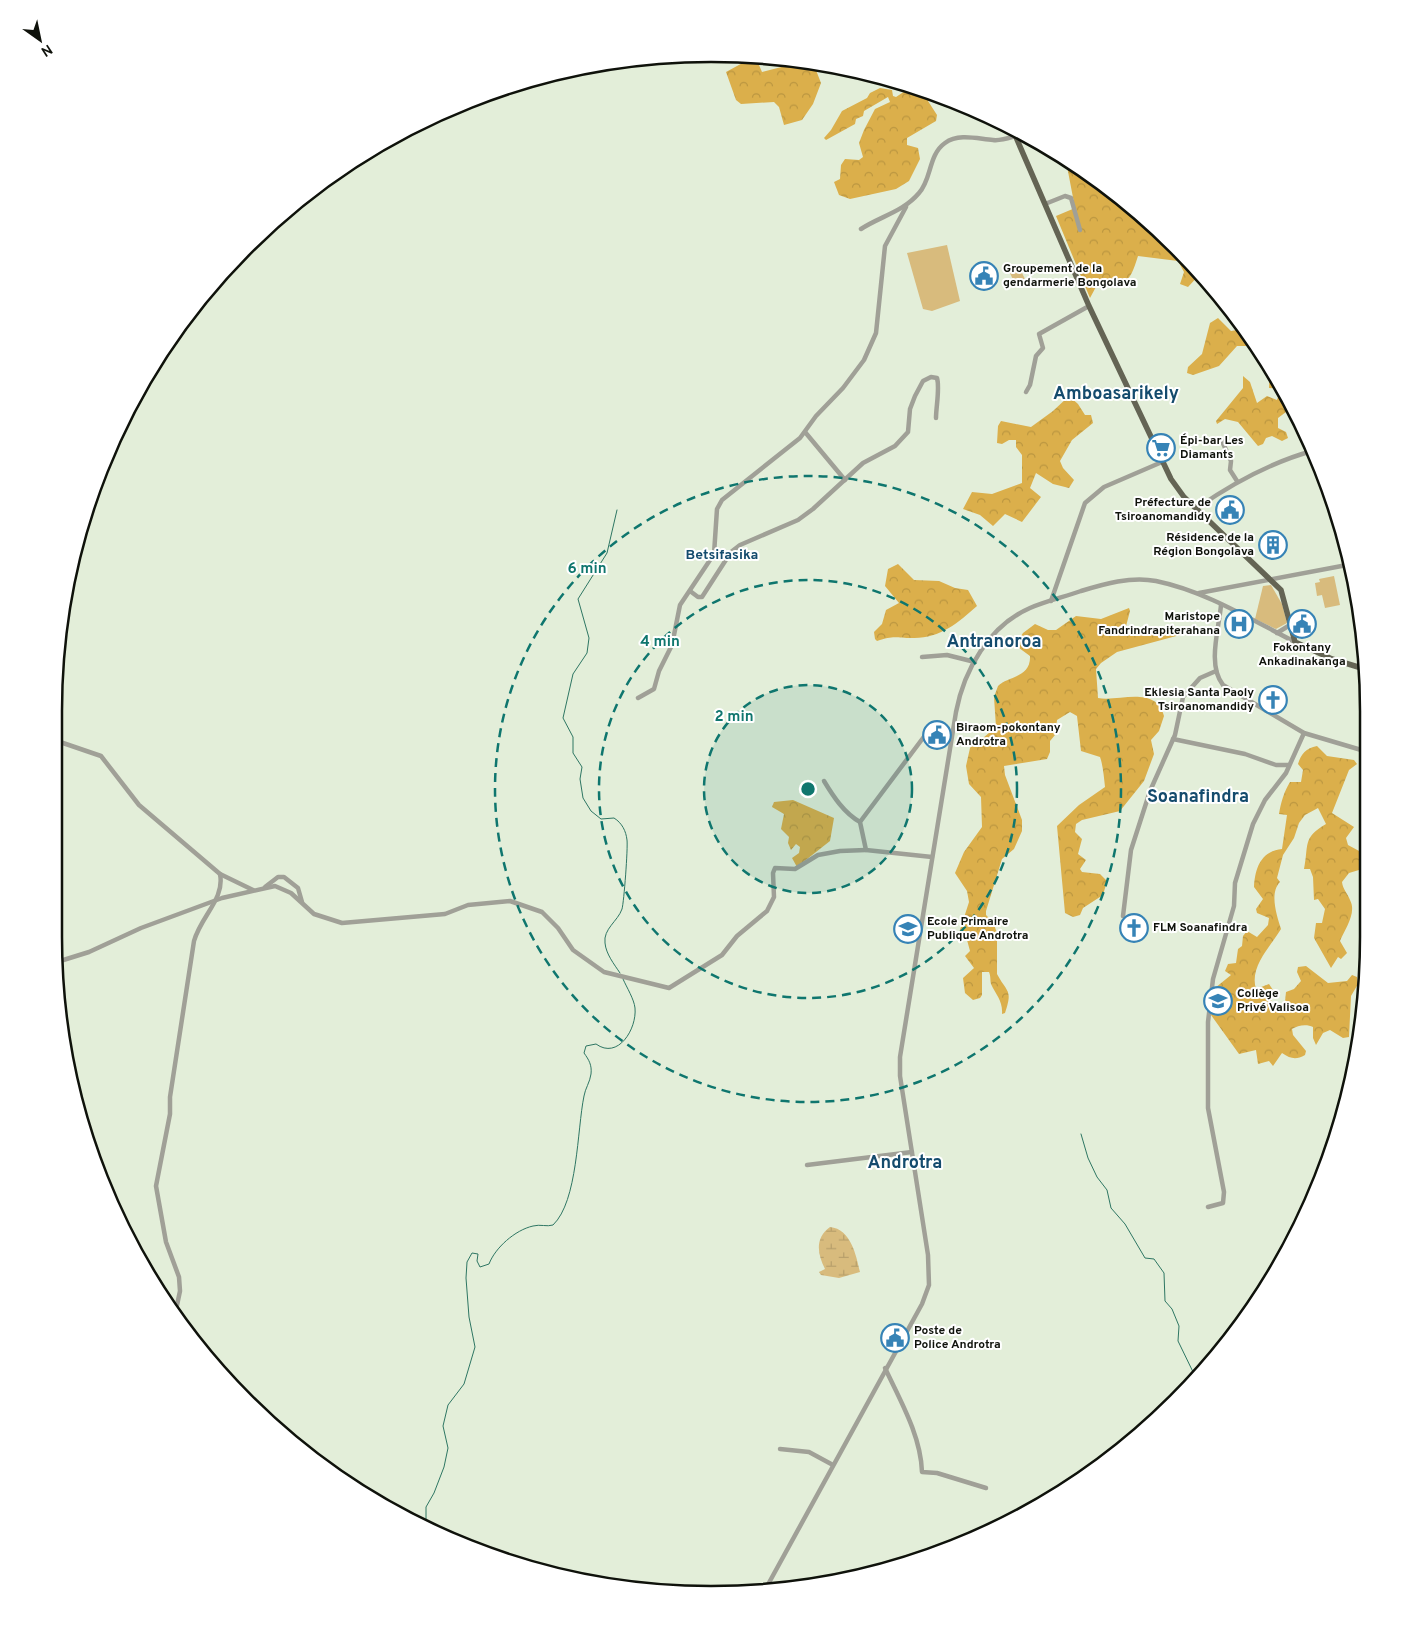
<svg xmlns="http://www.w3.org/2000/svg" width="1423" height="1649" viewBox="0 0 1423 1649" font-family="Overpass,sans-serif">
	<defs>
		<pattern id="forest-crowns" width="20" height="18" patternUnits="userSpaceOnUse" patternTransform="scale(1.25)"><rect width="20" height="18" fill="#dbaf4b"/><path d="M2 6a3 3 0 1 1 6 0M12 15a3 3 0 1 1 6 0" fill="none" stroke="#bb9640"/></pattern>
		<pattern id="wetland-marsh" width="20" height="14" patternUnits="userSpaceOnUse" patternTransform="scale(1.25)"><rect width="20" height="14" fill="#d8bb7d"/><path d="M1 5h8M5 5V1M11 12h8M15 12V8" fill="none" stroke="#b8a06b"/></pattern>
	</defs>
	<rect width="100%" height="100%" fill="#e3eed9"/>
	<g fill="#d8bb7d">
		<path d="M947,245L960,301L932,311L923,309L907,253Z"/>
		<path d="M1018,265L1027,283L1017,288L1008,269Z"/>
		<path d="M1334,576L1340,605L1325,608L1322,595L1317,596L1315,583L1320,582L1319,579Z"/>
		<path d="M1271,585L1282,604L1287,623L1276,629L1255,619L1263,586Z"/>
	</g>
	<g fill="url(#forest-crowns)">
		<path d="M747,55L775,59L759,65L762,72L797,63L814,65L821,83L813,104L802,120L784,125L779,107L774,102L741,104L736,100L726,72L748,60Z"/>
		<path d="M911,87L928,94V101L937,115L936,121L907,138V145L918,148L920,159L909,181L896,189L850,199L839,195L834,182L840,179L841,165L845,159L859,160L863,157L859,143L864,130L875,109L890,102L888,97L864,111L863,116L856,119L855,124L826,140L824,138L831,130L842,111L867,98L870,93L880,88L892,90L893,96L896,97Z"/>
		<path d="M1066,161L1112,190L1201,273L1188,287L1180,284L1184,272L1178,261L1138,256C1129,285 1127,283 1097,285L1090,298L1056,216L1075,208Z"/>
		<path d="M1218,318L1231,331L1243,329L1255,346H1237L1219,366L1193,375L1187,373L1188,367L1202,354L1210,323Z"/>
		<path d="M1270,367L1281,382L1294,411V413L1286,412L1278,418V428L1286,432L1288,438L1282,441L1272,436L1266,438L1263,444L1258,446L1238,422L1225,419L1217,424L1216,421L1243,388V376L1250,382L1257,403L1267,396L1277,400L1281,389L1269,388Z"/>
		<path d="M1069,396L1078,404L1085,415H1091L1093,423L1072,440L1060,461L1063,468L1074,480L1069,488L1053,484L1036,473L1030,488L1041,497L1022,522L1005,514L993,526L980,515L963,509L972,492L992,494L1022,483V455L1016,447V440H1009L1002,444L997,443L998,426L1001,421L1031,427L1053,411Z"/>
		<path d="M898,564L914,580L939,581L955,588L968,590L977,606C958,623 939,639 912,638C896,638 894,635 877,641L875,639L874,632L882,624L886,610L899,603L885,586L888,569Z"/>
		<path d="M1129,608L1130,611L1125,630L1131,636C1142,636 1175,627 1182,632L1180,635L1117,652L1101,663L1096,669L1098,698C1119,702 1156,685 1164,716L1159,731L1151,740L1154,754L1144,781L1120,811L1082,820L1076,824L1075,832L1082,839L1078,854L1086,860L1080,869L1082,872L1100,874L1107,881L1103,895L1083,908L1080,915L1073,917L1065,913L1057,826L1079,805L1105,787C1104,778 1103,765 1100,757L1081,751L1077,716L1070,712L1057,720L1055,735L1050,741V752L1047,759L1004,766L1005,775L1022,820V831L1014,849L1002,859L986,911V915L993,922L997,933V974C1007,993 1013,989 1005,1013L1002,1014C1003,1001 996,995 991,984C990,980 991,977 989,972H982V995L980,998L973,1000L965,993L963,978L974,968L965,956L970,951L967,940L959,933L969,902L967,891L955,873L964,852L982,827L981,797L969,784L966,766L970,748L977,738H983L996,727L994,697L998,686C1008,676 1031,678 1030,656L1015,645L1023,633L1035,624L1048,630H1056L1076,616L1101,619Z"/>
		<path d="M1317,746L1327,756L1354,760L1357,764L1349,770L1332,813L1354,827L1346,838L1348,845L1361,852L1368,849L1366,842H1369V867L1349,873L1342,882C1343,890 1347,892 1350,900C1357,913 1345,929 1340,941L1347,953L1341,959L1338,957L1331,968L1314,938L1316,923H1322L1325,909L1318,899L1314,900L1313,877L1310,869H1304C1309,845 1302,838 1326,824L1318,808L1305,815L1299,823L1294,838L1283,855L1277,878L1280,882C1269,893 1277,916 1281,929C1271,946 1249,967 1256,989L1269,984L1275,993L1271,999L1273,1009L1278,1012L1284,1011L1286,992L1294,989L1301,981L1297,972L1298,967L1306,966L1328,983L1347,981L1352,975L1357,977L1358,984L1351,996L1349,1037L1343,1038L1330,1030L1323,1033L1316,1045L1313,1038V1027C1307,1024 1298,1025 1292,1029L1293,1035L1306,1051L1305,1055C1296,1060 1291,1059 1282,1053L1273,1066L1269,1061L1258,1064L1256,1050L1239,1054L1211,1015L1215,988L1231,975L1225,971L1228,964L1236,963L1238,949L1242,946L1243,936L1247,931L1257,937L1268,925L1269,918L1257,913L1256,909L1263,899L1254,887C1255,868 1261,851 1282,849L1287,815L1279,814C1281,802 1284,792 1290,782H1301L1303,770L1298,764C1301,754 1306,748 1317,746Z"/>
		<path d="M793,800L834,818L830,841L797,867L792,858L799,853L800,847L796,844L791,850L788,843L789,837L781,829L784,814L772,807L774,802Z"/>
	</g>
	<path fill="url(#wetland-marsh)" d="M830,1227C851,1229 856,1255 860,1272L839,1278L821,1275L819,1272L825,1269C817,1253 815,1238 830,1227Z"/>
	<g fill="none" stroke-linecap="round" stroke-linejoin="round">
		<g stroke="#2e7663" stroke-width="1">
			<path d="M617,510L607,553L578,599L589,638L587,653L573,674L563,718L573,737V753L582,767L580,779L583,798L591,811L601,819L614,818C622,823 626,831 627,840C628,848 624,902 622,909C618,921 603,929 605,943C606,954 614,964 620,973"/>
			<path d="M1081,1134L1088,1158L1097,1177L1107,1190L1111,1208L1125,1224L1145,1258L1154,1259L1164,1273L1165,1301L1172,1309L1179,1326L1178,1341L1195,1376L1194,1382"/>
			<path d="M426,1527V1507L434,1493L444,1467L448,1448L443,1426L448,1405L464,1384L475,1347L469,1317L466,1278L467,1262L472,1253L478,1254L477,1261L480,1267L489,1264C495,1248 515,1230 533,1226C540,1224 547,1227 553,1225C578,1201 577,1130 584,1096C585,1089 590,1082 591,1074C592,1065 589,1060 584,1053L586,1046L596,1044C618,1060 637,1029 635,1008C634,999 627,988 623,979"/>
		</g>
		<g stroke="#a0a097" stroke-width="4.5">
			<path d="M1045,204L1065,196L1071,198L1080,230"/>
			<path d="M861,229C881,216 903,212 919,193C932,179 928,155 945,143C959,133 978,139 993,140C1001,141 1009,138 1016,136"/>
			<path d="M1026,392L1030,385L1036,356L1043,348L1039,334L1089,306"/>
			<path d="M805,432L845,480"/>
			<path d="M1222,441L1231,461L1230,470L1237,481"/>
			<path d="M1197,508C1233,483 1269,463 1312,451"/>
			<path d="M690,591L698,597H702L731,552L740,545L798,520L813,509L863,463L895,446L908,432L910,409L915,396L923,381L931,377L937,378C940,388 936,407 936,418"/>
			<path d="M1199,593L1347,565"/>
			<path d="M1051,601L1085,503L1104,487L1162,462"/>
			<path d="M1221,605C1219,629 1207,665 1223,685L1304,733L1368,752"/>
			<path d="M1277,633L1290,625"/>
			<path d="M922,657L947,655L975,662"/>
			<path d="M638,698L654,689L659,671L672,645L680,605L714,554L717,509L722,500L800,438L816,416L843,388L864,360L876,333L885,246L906,207"/>
			<path d="M929,730L860,822L866,850L932,857"/>
			<path d="M57,739L63,743L101,756L139,805L220,874L253,890"/>
			<path d="M1173,739L1245,754L1276,765H1288"/>
			<path d="M824,781C833,796 844,813 860,822"/>
			<path d="M265,887L278,877H284L298,888L302,902"/>
			<path d="M1123,916L1131,850L1150,791L1175,735L1183,697L1200,678L1216,671"/>
			<path d="M57,962L89,952L141,928L222,898L275,886L291,893L314,914L342,923L445,914L468,905L510,901L542,912L558,928L573,950L604,972L669,988L722,955L737,936L767,911L774,897L773,873L775,868L795,869L818,855L840,851L866,850"/>
			<path d="M807,1165L912,1152"/>
			<path d="M1208,1207L1223,1203L1224,1192L1208,1108V1022L1213,979L1234,906L1235,883L1253,824L1265,800L1286,773L1304,733"/>
			<path d="M176,1310L180,1291L179,1277L166,1242L156,1186L170,1114V1097L194,941C201,916 225,899 220,874"/>
			<path d="M885,1368C900,1400 921,1436 922,1472L937,1473L986,1488"/>
			<path d="M780,1449L809,1452L833,1465"/>
			<path d="M621,1588L631,1584L653,1590"/>
			<path d="M765,1590L922,1304L929,1285L928,1255L900,1076V1057L956,712C964,670 989,626 1030,608C1046,601 1064,597 1081,591C1104,584 1131,576 1156,581C1205,591 1250,619 1295,642"/>
		</g>
		<path stroke="#646454" stroke-width="5.5" d="M1012,128L1089,306L1171,479L1184,497L1281,590L1295,642L1332,659L1368,670"/>
	</g>
	<circle cx="808" cy="789" r="104" fill="#0f766e" fill-opacity=".12"/>
	<g fill="none" stroke="#0f766e" stroke-width="2.5" stroke-dasharray="9 6">
		<circle cx="808" cy="789" r="104"/>
		<circle cx="808" cy="789" r="209"/>
		<circle cx="808" cy="789" r="313"/>
	</g>
	<defs>
		<symbol id="civic-ring" viewBox="-11 -11 22 22"><circle r="9.5" fill="#fff" stroke="#3683b6" stroke-width="1.5"/><path d="M-.6-6.5H3V-4.5H.6V-3L4-1V1h2V6H-6V1h2V-1L-.6-3ZM-1.2 2.5V6h2.4V2.5Z" fill="#3683b6"/></symbol>
		<symbol id="supermarket-ring" viewBox="-11 -11 22 22"><circle r="9.5" fill="#fff" stroke="#3683b6" stroke-width="1.5"/><path d="M-6-5.5h2.5l.6 2H6L4.5 2H-2.5L-4.4-4H-6ZM-1.5 3.2a1.3 1.3 0 1 0 .1 0ZM3 3.2a1.3 1.3 0 1 0 .1 0Z" fill="#3683b6"/></symbol>
		<symbol id="building-ring" viewBox="-11 -11 22 22"><circle r="9.5" fill="#fff" stroke="#3683b6" stroke-width="1.5"/><path d="M-4-6H4V6H1V3H-1V6H-4ZM-2.5-4.3h1.7v1.8h-1.7ZM.8-4.3h1.7v1.8H.8ZM-2.5-1h1.7V.8h-1.7ZM.8-1h1.7V.8H.8Z" fill="#3683b6"/></symbol>
		<symbol id="hospital-ring" viewBox="-11 -11 22 22"><circle r="9.5" fill="#fff" stroke="#3683b6" stroke-width="1.5"/><path d="M-5-5h3v3.5h4V-5h3V5h-3V1.5h-4V5h-3Z" fill="#3683b6"/></symbol>
		<symbol id="church-ring" viewBox="-11 -11 22 22"><circle r="9.5" fill="#fff" stroke="#3683b6" stroke-width="1.5"/><path d="M-1.2-6h2.4v3.5h3.3v2.4h-3.3V6h-2.4V-.1h-3.3v-2.4h3.3Z" fill="#3683b6"/></symbol>
		<symbol id="school-ring" viewBox="-11 -11 22 22"><circle r="9.5" fill="#fff" stroke="#3683b6" stroke-width="1.5"/><path d="M0-5L7-2L0 1L-7-2ZM-4 1L0 2.5L4 1V4Q0 6-4 4Z" fill="#3683b6"/></symbol>
	</defs>
	<g fill-rule="evenodd">
		<use href="#civic-ring" x="968" y="260" width="32" height="32"/>
		<use href="#supermarket-ring" x="1145" y="432" width="32" height="32"/>
		<use href="#civic-ring" x="1214" y="494" width="32" height="32"/>
		<use href="#building-ring" x="1257" y="529" width="32" height="32"/>
		<use href="#hospital-ring" x="1223" y="608" width="32" height="32"/>
		<use href="#civic-ring" x="1286" y="608" width="32" height="32"/>
		<use href="#church-ring" x="1257" y="684" width="32" height="32"/>
		<use href="#civic-ring" x="921" y="719" width="32" height="32"/>
		<use href="#church-ring" x="1118" y="912" width="32" height="32"/>
		<use href="#school-ring" x="892" y="913" width="32" height="32"/>
		<use href="#school-ring" x="1202" y="985" width="32" height="32"/>
		<use href="#civic-ring" x="879" y="1322" width="32" height="32"/>
	</g>
	<g text-anchor="middle" dominant-baseline="central" stroke-width="4" stroke-linejoin="round" paint-order="stroke">
		<g font-size="12" font-weight="bold" fill="#0f120b" stroke="#fff" text-anchor="start">
			<text x="1003" y="269">Groupement de la<tspan x="1003" dy="14">gendarmerie Bongolava</tspan></text>
			<text x="1180" y="441">Épi-bar Les<tspan x="1180" dy="14">Diamants</tspan></text>
			<text x="1211" y="503" text-anchor="end">Préfecture de<tspan x="1211" dy="14">Tsiroanomandidy</tspan></text>
			<text x="1254" y="538" text-anchor="end">Résidence de la<tspan x="1254" dy="14">Région Bongolava</tspan></text>
			<text x="1220" y="617" text-anchor="end">Maristope<tspan x="1220" dy="14">Fandrindrapiterahana</tspan></text>
			<text x="1302" y="648" text-anchor="middle">Fokontany<tspan x="1302" dy="14">Ankadinakanga</tspan></text>
			<text x="1254" y="693" text-anchor="end">Eklesia Santa Paoly<tspan x="1254" dy="14">Tsiroanomandidy</tspan></text>
			<text x="956" y="728">Biraom-pokontany<tspan x="956" dy="14">Androtra</tspan></text>
			<text x="927" y="922">Ecole Primaire<tspan x="927" dy="14">Publique Androtra</tspan></text>
			<text x="1153" y="928">FLM Soanafindra</text>
			<text x="1237" y="994">Collège<tspan x="1237" dy="14">Privé Valisoa</tspan></text>
			<text x="914" y="1331">Poste de<tspan x="914" dy="14">Police Androtra</tspan></text>
		</g>
		<g font-size="14" font-weight="bold" fill="#144b6d" stroke="#fff">
			<text x="722" y="555">Betsifasika</text>
		</g>
		<g font-size="18" font-weight="bold" fill="#144b6d" stroke="#fff">
			<text x="1116" y="394">Amboasarikely</text>
			<text x="994" y="642">Antranoroa</text>
			<text x="1198" y="797">Soanafindra</text>
			<text x="905" y="1163">Androtra</text>
		</g>
	</g>
	<path d="M0 0H1423V1649H0ZM711 62H711A649 649 0 0 1 1360 711V937A649 649 0 0 1 711 1586H711A649 649 0 0 1 62 937V711A649 649 0 0 1 711 62Z" fill="#fff" fill-rule="evenodd"/>
	<path fill="none" stroke="#0f120b" stroke-width="2.5" d="M711 62H711A649 649 0 0 1 1360 711V937A649 649 0 0 1 711 1586H711A649 649 0 0 1 62 937V711A649 649 0 0 1 711 62Z"/>
	<circle cx="808" cy="789" r="8" fill="#0f766e" stroke="#fff" stroke-width="2.5"/>
	<g font-size="15" text-anchor="middle" font-weight="bold" fill="#0f766e" stroke="#fff" stroke-width="4" stroke-linejoin="round" paint-order="stroke">
		<text x="587" y="573">6 min</text>
		<text x="660" y="646">4 min</text>
		<text x="734" y="721">2 min</text>
	</g>
	<g transform="translate(40 40) rotate(147)" stroke="#ffffff" stroke-width="4" paint-order="stroke">
	<path d="M0-4L9 19L0 12L-9 19Z" fill="#0f120b"/>
	<text y="-8" font-size="14" font-weight="bold" text-anchor="middle" fill="#0f120b">N</text>
	</g>
</svg>
